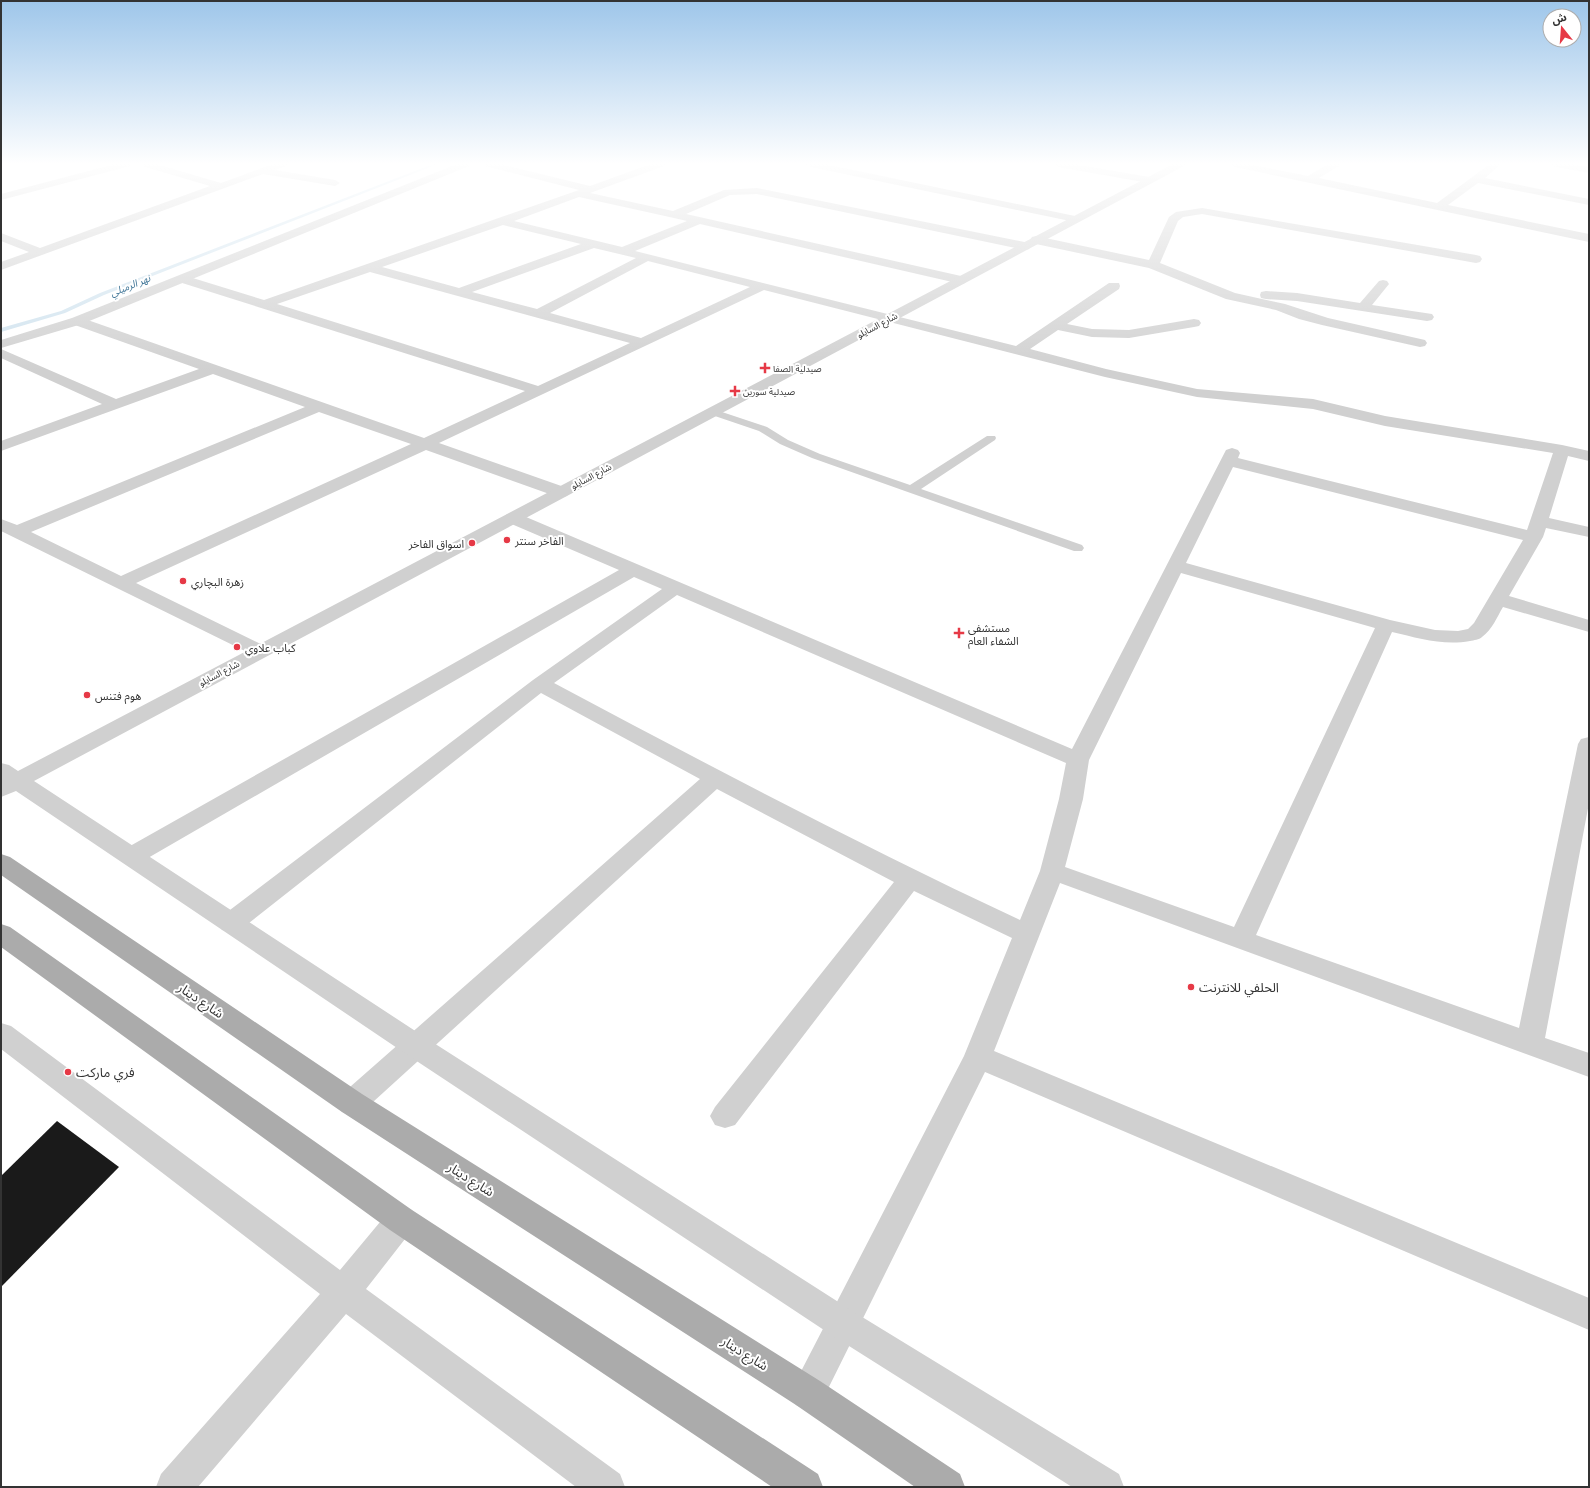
<svg xmlns="http://www.w3.org/2000/svg" width="1590" height="1488" viewBox="0 0 1590 1488" font-family="Lato,'Noto Sans Arabic',sans-serif">
	<rect width="100%" height="100%" fill="#fff"/>
	<g fill="none" stroke-linecap="round" stroke-linejoin="round">
		<path fill="#cfe2ee" fill-rule="evenodd" d="M433,164H438L104,295L65,313L1,332V328L61,311L100,293Z"/>
	</g>
	<path fill="#1a1a1a" d="M57,1121L119,1167L1,1287V1176Z"/>
	<g fill="none" stroke-linecap="round" stroke-linejoin="round">
		<path fill="#d0d0d0" fill-rule="evenodd" d="M713,409L767,427L788,440L820,454L910,485L987,436H995L996,438L995,440L921,489L1082,545L1084,548L1082,551H1074L812,458L780,444L759,431L709,414L708,412Z"/>
		<g fill="#d0d0d0" fill-rule="evenodd">
			<path d="M115,164H131L130,166L1,200V194Z"/>
			<path d="M141,164H156L221,183L273,164H287L286,166L275,170L335,180L340,183L335,186L263,174L1,270V262L29,252L1,241V233L40,248L210,186L142,166Z"/>
			<path d="M484,164H500L590,186L651,164H665L664,166L590,193L673,211L724,190L757,188L1029,243L1031,246L1029,249L1025,250L757,194L730,195L686,214L961,276L965,277L967,280L965,283L961,284L700,224L635,251L1016,346L1109,283H1119L1120,286L1119,289L1067,324L1092,329L1129,330L1194,319L1199,320L1201,323L1199,326L1194,327L1129,338L1092,337L1058,330L1030,349L1106,369L1197,389L1313,399L1385,416L1562,445L1589,451V461L1568,456L1549,518L1589,527V537L1546,528L1543,537L1509,596L1589,620V632L1503,607C1497,617 1492,630 1482,637C1479,640 1474,640 1470,641C1443,646 1418,638 1392,632L1256,935L1519,1028L1578,744L1581,739L1589,737V803L1545,1038L1589,1053V1077L1060,883L994,1051L1589,1298V1330L985,1072L820,1405L808,1411L796,1405L790,1393L796,1381L964,1056L1012,938L914,891L735,1125L725,1128L715,1125L710,1116L715,1107L894,882L717,789L362,1112L352,1115L342,1112L337,1103L342,1094L700,779L541,693L240,930L231,932L222,930L218,923L222,916L533,680L662,589L634,577L141,862L132,864L123,862L120,856L123,850L619,570L507,522L504,518L507,514L513,513L519,514L1072,749L1226,450L1232,448L1238,450L1240,453L1238,458L1527,530L1553,453L1385,426L1313,409L1197,397L1105,377L764,290L439,443L567,488L569,492L567,496L561,497L555,496L426,450L136,583L267,647L270,651L267,655L260,657L253,655L1,531V519L17,525L305,407L213,374L1,451V441L102,404L1,358V349L116,399L199,369L72,324L70,321L72,318H82L424,438L525,391L179,282L177,279L179,276L183,275L264,300L579,190L485,166ZM579,197L674,218L687,221L622,247L514,221ZM503,225L581,244L459,288L382,267ZM594,248L636,258L537,309L472,292ZM648,261L750,287L641,338L550,313ZM370,272L630,343L538,386L277,304ZM319,412L411,444L121,576L31,532ZM1233,467L1523,540L1474,623L1468,629L1458,631L1435,630L1390,620L1186,563ZM1181,573L1375,628L1234,927L1065,867L1083,799L1089,760ZM677,595L1066,763L1059,799L1040,871L1020,920C862,846 708,765 554,683Z"/>
			<path d="M806,164H824L1075,216L1079,217L1081,219L1079,221L1075,222L811,167Z"/>
			<path d="M1053,164H1074L1149,177L1154,180L1149,183L1058,167Z"/>
			<path d="M1230,164H1248L1308,176L1328,164H1340L1339,166L1319,178L1437,203L1490,164H1501L1485,178L1589,199V205L1478,183L1448,205L1589,234V242L1235,167Z"/>
			<path d="M1551,164H1571L1589,167V173L1556,167Z"/>
			<path d="M1202,208L1476,255L1480,256L1482,259L1480,262L1476,263L1202,214L1183,217L1178,221L1160,263L1235,293L1285,304L1328,318L1425,340L1427,343L1425,346L1420,347L1322,325L1299,319L1276,310L1226,299L1149,268L1036,244L1032,243L1030,240L1032,237L1036,236L1149,260L1169,217L1176,212Z"/>
			<path d="M1383,280L1387,281L1389,284L1372,305L1432,314L1434,317L1432,320L1427,321L1297,301L1266,299L1261,298L1260,295L1261,292L1266,291L1297,293L1360,303L1379,281Z"/>
			<path d="M1,1023L11,1026L340,1270L390,1210L401,1206L412,1210L417,1220L412,1230L366,1289L620,1474L625,1487H576L346,1314L198,1487H156L161,1474L320,1294L1,1049Z"/>
		</g>
		<g fill="#d0d0d0" fill-rule="evenodd">
			<path d="M457,164H470L469,166L82,324L1,348V340L72,318Z"/>
			<path d="M1173,164H1185L1184,166L34,781L426,1038L854,1312L1119,1474L1124,1487H1072L830,1334L406,1054L16,791L1,797V763L9,765L18,771Z"/>
		</g>
		<g fill="#ababab" fill-rule="evenodd">
			<path d="M1,854L10,857L362,1094L820,1381L960,1474L965,1487H915L796,1405L342,1112L1,875Z"/>
			<path d="M1,924L10,927L412,1210L818,1474L823,1487H772L390,1230L1,947Z"/>
		</g>
	</g>
	<linearGradient id="sky" x2="0" y2="1"><stop stop-color="#9ec6ea"/><stop offset="0.44" stop-color="#fff"/><stop offset="1" stop-color="#fff" stop-opacity="0"/></linearGradient>
	<rect width="1590" height="372" fill="url(#sky)"/>
	<g fill="#e63946" stroke="#fff" stroke-width="1.5">
		<path d="M763 362h4v4h4v4h-4v4h-4v-4h-4v-4h4z"/>
		<path d="M733 385h4v4h4v4h-4v4h-4v-4h-4v-4h4z"/>
		<circle cx="507" cy="540" r="4"/>
		<circle cx="472" cy="543" r="4"/>
		<circle cx="183" cy="581" r="4"/>
		<path d="M957 627h4v4h4v4h-4v4h-4v-4h-4v-4h4z"/>
		<circle cx="237" cy="647" r="4"/>
		<circle cx="87" cy="695" r="4"/>
		<circle cx="1191" cy="987" r="4"/>
		<circle cx="68" cy="1072" r="4"/>
	</g>
	<g text-anchor="middle" dominant-baseline="central" stroke-width="4" stroke-linejoin="round" paint-order="stroke">
		<g font-size="9" fill="#333" stroke="#fff">
			<text transform="translate(877 325) rotate(-28)">شارع السايلو</text>
			<text transform="translate(591 476) rotate(-28)">شارع السايلو</text>
			<text transform="translate(219 673) rotate(-28)">شارع السايلو</text>
		</g>
		<g font-size="9" fill="#333" stroke="#fff" text-anchor="start">
			<text x="773" y="368">صيدلية الصفا</text>
			<text x="743" y="391">صيدلية سورين</text>
		</g>
		<g font-size="10" font-style="italic" fill="#3f7597" stroke="#fff">
			<text transform="translate(130 285) rotate(-22)">نهر الرميلي</text>
		</g>
		<g font-size="11" fill="#333" stroke="#fff" text-anchor="start">
			<text x="515" y="540">الفاخر سنتر</text>
			<text x="464" y="543" text-anchor="end">اسواق الفاخر</text>
			<text x="191" y="581">زهرة البچاري</text>
			<text x="968" y="627">مستشفى<tspan x="968" dy="13">الشفاء العام</tspan></text>
			<text x="245" y="647">كباب علاوي</text>
			<text x="95" y="695">هوم فتنس</text>
		</g>
		<g font-size="13" fill="#333" stroke="#fff" text-anchor="start">
			<text x="1199" y="987">الحلفي للانترنت</text>
			<text x="76" y="1072">فري ماركت</text>
		</g>
		<g font-size="13" fill="#333" stroke="#fff">
			<text transform="translate(201 1000) rotate(34)">شارع دينار</text>
			<text transform="translate(471 1179) rotate(32)">شارع دينار</text>
			<text transform="translate(745 1353) rotate(32)">شارع دينار</text>
		</g>
	</g>
	<rect width="1590" height="1488" fill="none" stroke="#333333" stroke-width="4"/>
	<g transform="translate(1562 28) rotate(343)"><circle r="19" fill="#ffffff" stroke="#adadad"/>
	<path d="M0-3L7 15L0 10L-7 15Z" fill="#e63946"/>
	<text y="-6" font-size="11" font-weight="bold" text-anchor="middle" fill="#333333">ش</text>
	</g>
</svg>
